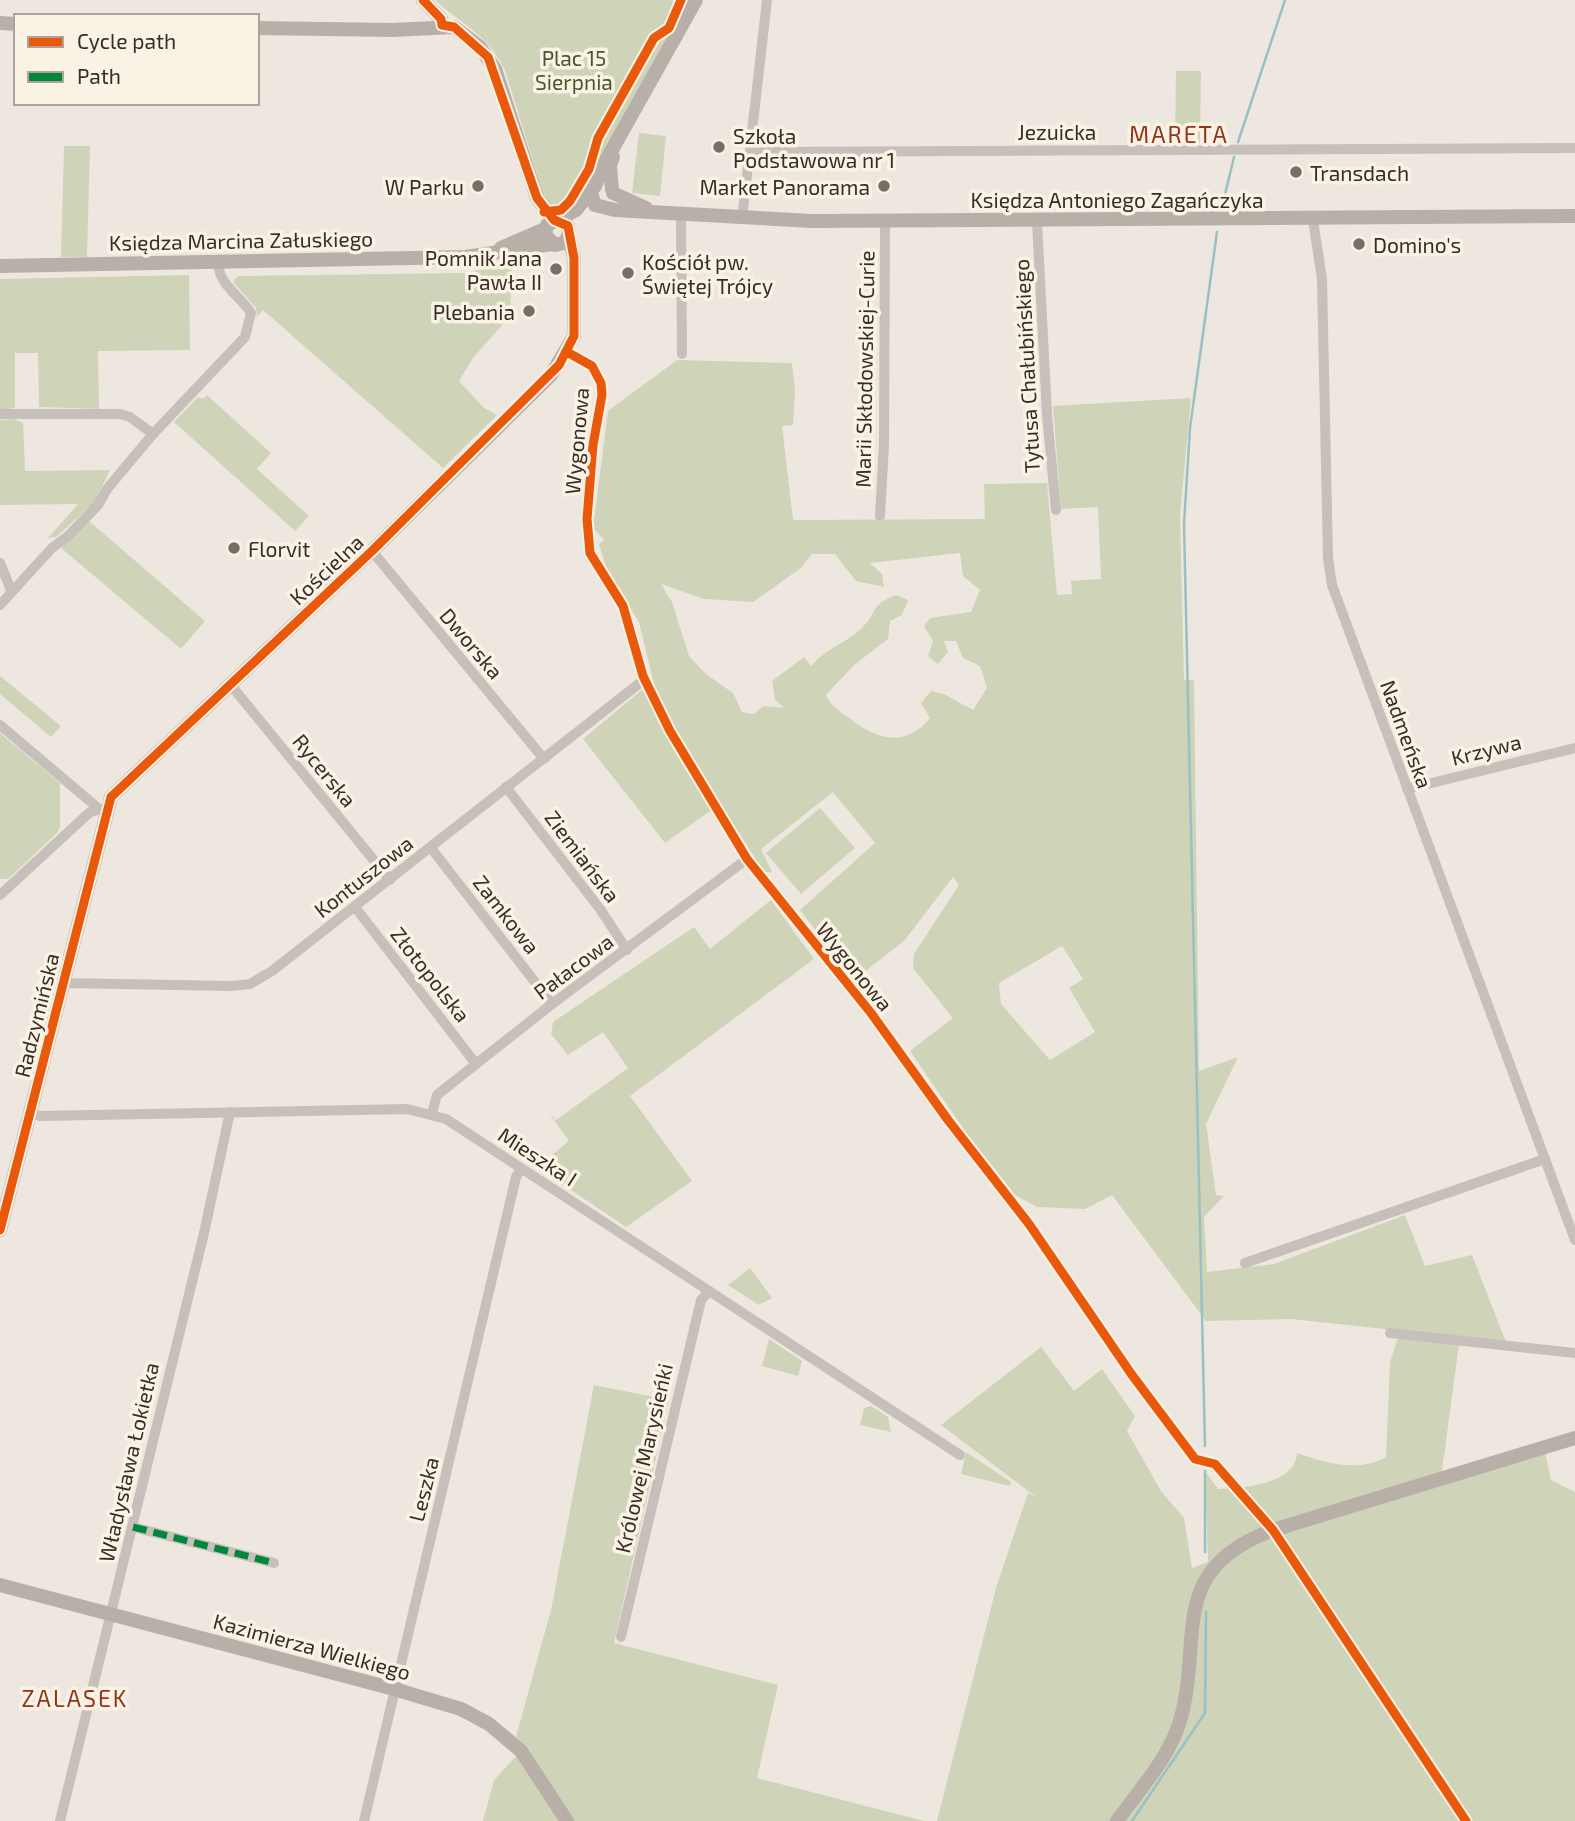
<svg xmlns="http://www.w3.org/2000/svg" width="1575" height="1821" viewBox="0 0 1575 1821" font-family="'Exo 2',sans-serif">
	<rect width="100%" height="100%" fill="#eee7df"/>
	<g fill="#cfd4b8" fill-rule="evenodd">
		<path d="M435,0H672L681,5L683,1L684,6L579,202L560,214L546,204L505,70C487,34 463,25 435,0Z"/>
		<path d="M1176,71H1201L1200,142H1175Z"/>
		<path d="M639,133L666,136L660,196L632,193Z"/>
		<path d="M64,146H90L87,257H61Z"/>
		<path d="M495,265H512L510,316L473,358L459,381L484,408L497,415L443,468L263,310L257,317L256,308L233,282L238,276L466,273Z"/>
		<path d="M189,275L190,350L98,351L99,409L39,407L38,353H15V408L0,410V279Z"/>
		<path d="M677,360L792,363L795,392L793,425L782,426L793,520L985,519L984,484L1047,483L1057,595L1072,594L1071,581L1101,579L1098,507L1061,509L1053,406L1191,398L1180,515L1184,680H1194L1199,1071L1238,1057L1206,1124L1216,1195L1224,1196L1204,1217L1207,1272L1274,1264L1405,1215L1425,1266L1472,1255L1506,1342L1291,1319L1206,1321L1112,1195L1085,1209L1037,1207L1015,1195L965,1131L910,1051L953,1018L913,968L914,954L959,885L953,877L904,941L854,980L800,910L875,843L833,792L761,849L772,872H764L739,833L710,811L665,843L583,739L643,689L655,688L639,622L608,573L599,544L604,540L593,528L608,411ZM960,553L963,576L980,590L971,612L930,618L924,626L933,641L928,656L938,664L948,652L944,641H956L963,658L980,666L987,688L973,710L944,694L931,691L921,703L930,718C905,749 876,739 849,718C839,711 831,706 826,695L854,665L888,639L890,621L902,615L908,600L896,595C869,605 878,613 861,629C845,644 825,649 811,666L804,657L772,681L775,700L784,708L763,706L754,714L742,712L733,693L706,674L689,656L672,602L661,584L704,599L753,602L801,568L812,554H835L856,581L884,587L882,574L870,563ZM1062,946L1083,979L1069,988L1095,1032L1050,1060L1001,1004L999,983Z"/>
		<path d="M207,395L271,453L257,469L309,516L295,531L174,422L198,397L203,399Z"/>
		<path d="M14,419L23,423L25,471L110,470L94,503L56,537L48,538L78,504L0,505V420Z"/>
		<path d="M89,521L205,621L181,649L61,548Z"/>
		<path d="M0,676L61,726L51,737L0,694Z"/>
		<path d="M0,733L60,783V827L57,833L8,879H0Z"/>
		<path d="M820,808L855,848L801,894L766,853Z"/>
		<path d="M771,900L814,959L630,1096L692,1181L626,1227L537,1167L569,1141L549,1113L556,1120L628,1068L603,1032L568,1055L551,1034L553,1022L694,927L710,949Z"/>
		<path d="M750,1268L772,1298L759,1305L728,1285Z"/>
		<path d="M1398,1338L1459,1344L1440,1486L1545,1452L1551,1480L1575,1492V1821H937L996,1588L1028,1493L1036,1497L941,1425L1041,1347L1074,1391L1102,1369L1135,1416L1127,1431L1161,1491L1184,1518L1192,1568L1208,1562L1205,1471L1218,1489C1243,1488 1296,1484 1297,1453C1325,1463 1359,1473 1386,1457L1390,1362Z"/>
		<path d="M769,1339L802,1361L798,1376L762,1366Z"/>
		<path d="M594,1385L669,1400L614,1643L778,1685L757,1778L924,1821H483L494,1780L521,1751L514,1744L551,1610Z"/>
		<path d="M871,1406L888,1417L891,1432L860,1425L864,1408Z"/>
		<path d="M966,1452L1011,1482L1010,1486L961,1474Z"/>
	</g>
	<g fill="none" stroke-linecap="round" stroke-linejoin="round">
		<g stroke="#99c1c1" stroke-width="2.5">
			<path d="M1238,142L1285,0"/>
			<path d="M1221,211L1234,157"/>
			<path d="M1205,1446L1184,524L1190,428L1217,232"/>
			<path d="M1205,1552V1471"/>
			<path d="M1132,1821L1205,1713L1206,1612"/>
		</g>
		<g stroke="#c7bfb9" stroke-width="10">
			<path d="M750,152L1575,148"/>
			<path d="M681,214L682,354"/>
			<path d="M742,219L767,0"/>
			<path d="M1313,220L1322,279L1328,558L1332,585L1575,1240"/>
			<path d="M1037,221L1047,415L1056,510"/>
			<path d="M567,352L592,366L601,383L602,395L593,445L587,519L590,553L623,606L643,676L670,731L747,859L871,1013L948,1120L1029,1224L1132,1375L1195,1459L1215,1464L1273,1530"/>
			<path d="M0,414H120L130,417L153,434"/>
			<path d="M880,516L884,444L885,222"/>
			<path d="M372,551L544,759"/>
			<path d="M0,563L11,590"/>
			<path d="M0,605L52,548L68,536L98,505L107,489L153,434L245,337L251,313C239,294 219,286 218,262"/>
			<path d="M230,684L390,880"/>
			<path d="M0,725L98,808"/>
			<path d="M506,787L600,909L627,950"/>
			<path d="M1407,789L1575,748"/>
			<path d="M431,848L552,1004"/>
			<path d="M0,895L90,812L107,808"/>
			<path d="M355,907L476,1064"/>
			<path d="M63,983L232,986L250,984L272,971L645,679"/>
			<path d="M29,1113L40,1116L407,1109L446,1119L960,1455"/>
			<path d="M432,1113L437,1095L552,1004L747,859"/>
			<path d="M1245,1263L1545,1159"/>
			<path d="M1390,1333L1575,1353"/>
			<path d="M133,1527L274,1563"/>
			<path d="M621,1637L701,1300L709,1291"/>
			<path d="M60,1821L204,1233L230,1112"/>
			<path d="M364,1821L516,1177L521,1168"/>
		</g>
		<g stroke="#b8afa9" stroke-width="14">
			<path d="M423,0L441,19L442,25"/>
			<path d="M0,23L16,24"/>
			<path d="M257,28L393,30L454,27L480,47L495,69L537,198L554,220"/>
			<path d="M612,190L610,165L613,157"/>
			<path d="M591,193L595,205L615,210L812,221L1575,216"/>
			<path d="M613,193L646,208"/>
			<path d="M559,220L568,226L569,235L564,243L555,245L545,235L547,225L576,210L595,186L604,164L696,0"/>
			<path d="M501,248L545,229"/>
			<path d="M0,266L465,257L552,244"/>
			<path d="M0,1230L111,797L372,551L551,375L574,336V258L569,235"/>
			<path d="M0,1585L394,1689L461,1709L489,1724L521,1751L567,1821"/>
			<path d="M1117,1821C1139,1790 1169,1758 1180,1721C1204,1638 1165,1570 1273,1530L1575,1438"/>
		</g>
		<path stroke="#00873e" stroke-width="7" stroke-dasharray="14 7" stroke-linecap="butt" d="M133,1527L274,1563"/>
		<defs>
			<g id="cycleway">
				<path d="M544,212L561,210L570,201L589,169L598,138L654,38L669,28L681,0"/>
				<path d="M567,352L592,366L601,383L602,395L593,445L587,519L590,553L623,606L643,676L670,731L747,859L871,1013L948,1120L1029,1224L1132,1375L1195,1459L1215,1464L1273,1530L1466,1821"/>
				<path d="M0,1230L111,797L372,551L559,365L574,336V258L568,226L554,220L537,198L488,57L454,27L442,25L441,19L423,0"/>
			</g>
		</defs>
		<use href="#cycleway" stroke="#fbf2e6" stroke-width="13"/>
		<use href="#cycleway" stroke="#e8590c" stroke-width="9"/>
	</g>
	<g fill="#786d67" stroke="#fbf2e6" stroke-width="2.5">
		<circle cx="719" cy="147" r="7"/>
		<circle cx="1296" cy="172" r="7"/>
		<circle cx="478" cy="186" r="7"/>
		<circle cx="884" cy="186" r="7"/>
		<circle cx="1359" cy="244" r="7"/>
		<circle cx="556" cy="269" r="7"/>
		<circle cx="628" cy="273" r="7"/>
		<circle cx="529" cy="311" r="7"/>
		<circle cx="234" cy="548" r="7"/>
	</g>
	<g text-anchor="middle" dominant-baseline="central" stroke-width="7" stroke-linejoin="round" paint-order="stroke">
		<g font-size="21" fill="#465927" stroke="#fbf2e6">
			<text x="574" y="57">Plac 15<tspan x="574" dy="24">Sierpnia</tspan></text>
		</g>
		<g font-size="21" fill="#382c26" stroke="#fbf2e6">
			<text x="1057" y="131">Jezuicka</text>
			<text x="1117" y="199">Księdza Antoniego Zagańczyka</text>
			<text transform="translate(241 240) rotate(-1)">Księdza Marcina Załuskiego</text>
			<text transform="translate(1026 366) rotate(-93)">Tytusa Chałubińskiego</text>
			<text transform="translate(864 369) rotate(-89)">Marii Skłodowskiej-Curie</text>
			<text transform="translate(576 441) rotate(-85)">Wygonowa</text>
			<text transform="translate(326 569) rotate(-43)">Kościelna</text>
			<text transform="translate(472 643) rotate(50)">Dworska</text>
			<text transform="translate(1407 734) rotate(70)">Nadmeńska</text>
			<text transform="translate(1486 749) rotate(-14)">Krzywa</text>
			<text transform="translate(325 770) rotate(51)">Rycerska</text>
			<text transform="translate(583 856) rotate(53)">Ziemiańska</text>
			<text transform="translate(363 876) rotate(-38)">Kontuszowa</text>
			<text transform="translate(507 914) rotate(52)">Zamkowa</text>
			<text transform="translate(573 966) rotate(-37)">Pałacowa</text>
			<text transform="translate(855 966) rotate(51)">Wygonowa</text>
			<text transform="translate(431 974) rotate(52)">Złotopolska</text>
			<text transform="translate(36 1015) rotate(-76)">Radzymińska</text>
			<text transform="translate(538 1156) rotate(33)">Mieszka I</text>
			<text transform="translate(643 1458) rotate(-77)">Królowej Marysieńki</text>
			<text transform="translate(128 1462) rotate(-77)">Władysława Łokietka</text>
			<text transform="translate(423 1489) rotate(-76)">Leszka</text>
			<text transform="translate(312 1646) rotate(15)">Kazimierza Wielkiego</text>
		</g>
		<g font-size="21" fill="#382c26" stroke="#fbf2e6" text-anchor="start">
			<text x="733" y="135">Szkoła<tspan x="733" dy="24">Podstawowa nr 1</tspan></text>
			<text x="1310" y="172">Transdach</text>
			<text x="464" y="186" text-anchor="end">W Parku</text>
			<text x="870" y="186" text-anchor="end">Market Panorama</text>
			<text x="1373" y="244">Domino's</text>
			<text x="542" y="257" text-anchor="end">Pomnik Jana<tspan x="542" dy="24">Pawła II</tspan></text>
			<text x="642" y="261">Kościół pw.<tspan x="642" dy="24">Świętej Trójcy</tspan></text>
			<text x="515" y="311" text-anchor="end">Plebania</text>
			<text x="248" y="548">Florvit</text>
		</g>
		<g font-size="23" letter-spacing="2" fill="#903517" stroke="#fbf2e6">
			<text x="1179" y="134">MARETA</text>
			<text x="75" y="1698">ZALASEK</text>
		</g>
	</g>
	<rect x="14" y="14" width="245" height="91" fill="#fbf2e6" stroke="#ada399" stroke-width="2"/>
	<rect x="28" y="37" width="35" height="10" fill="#e8590c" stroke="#ada399" stroke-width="2"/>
	<text x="77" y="49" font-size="21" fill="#382c26">Cycle path</text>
	<rect x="28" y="72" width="35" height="10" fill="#00873e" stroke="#ada399" stroke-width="2"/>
	<text x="77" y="84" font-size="21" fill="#382c26">Path</text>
</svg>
